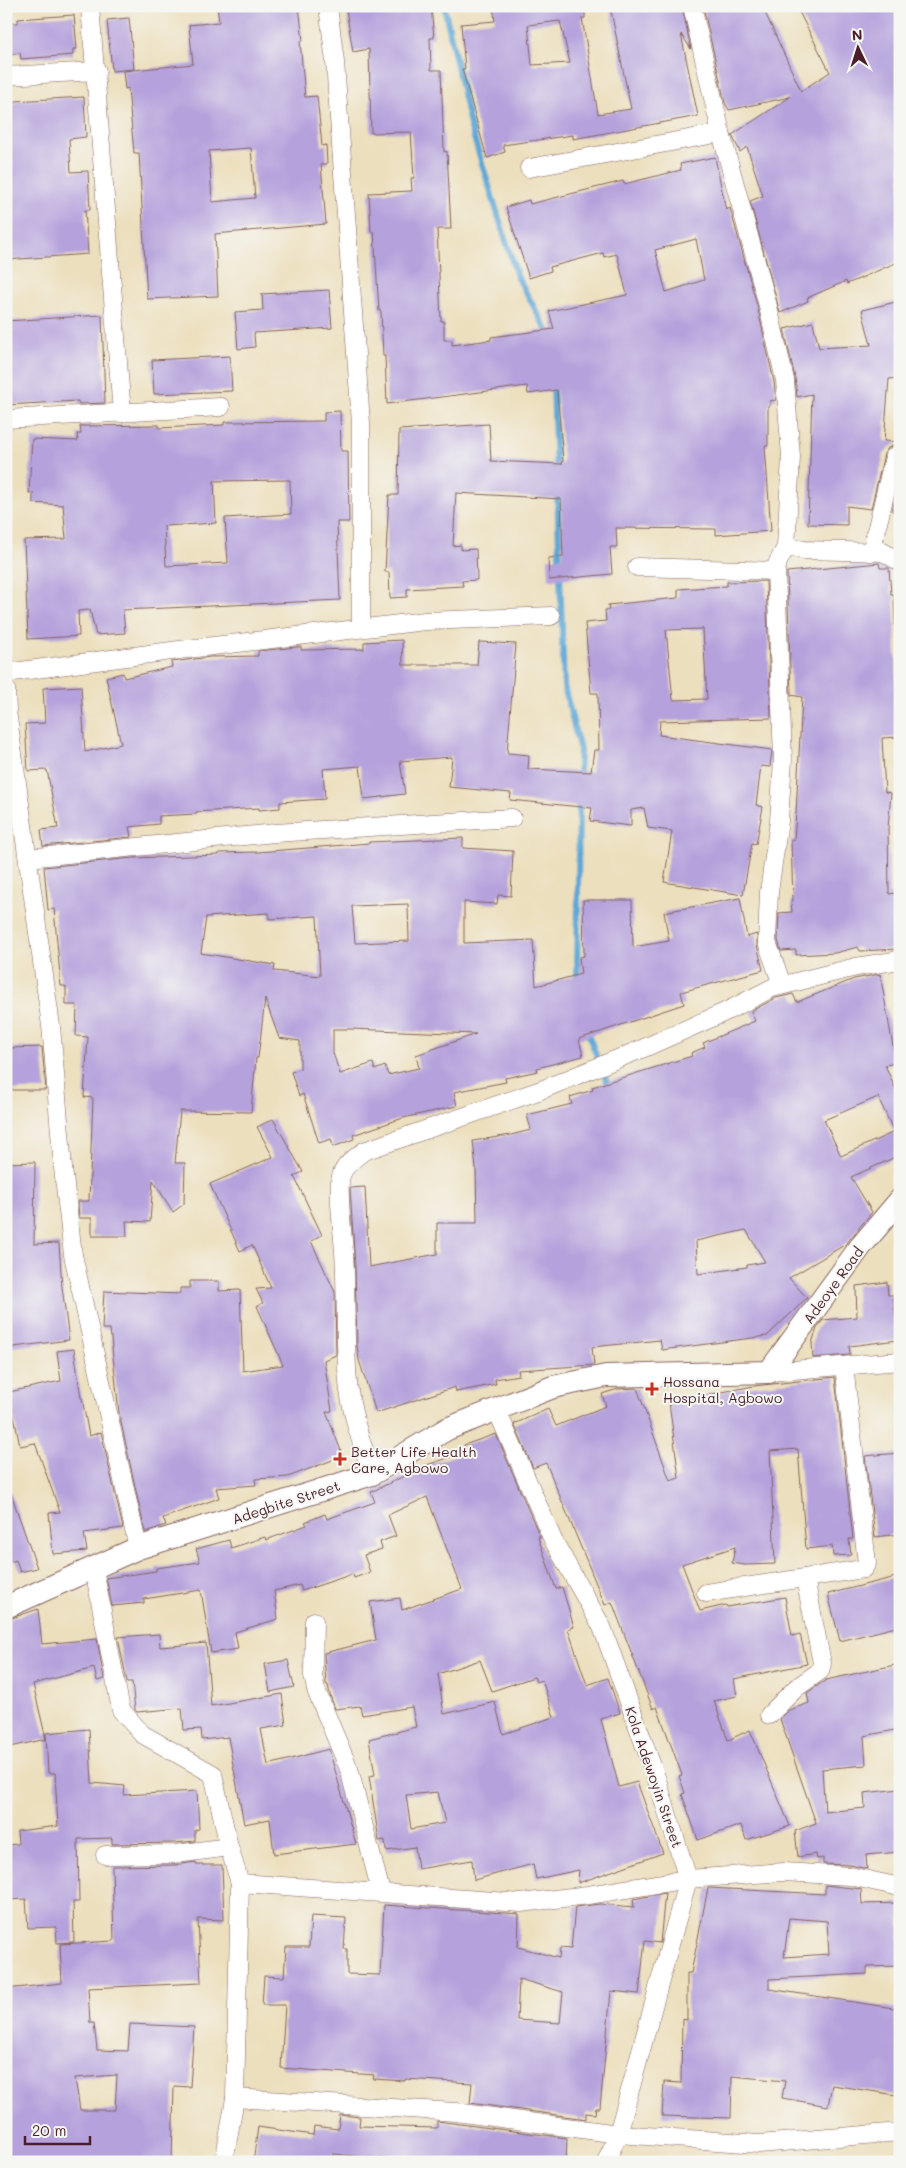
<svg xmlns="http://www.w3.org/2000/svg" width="906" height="2168" viewBox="0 0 906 2168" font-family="Mali,sans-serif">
	<rect width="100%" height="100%" fill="#f6f6f2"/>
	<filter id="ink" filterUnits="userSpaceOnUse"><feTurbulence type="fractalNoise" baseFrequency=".02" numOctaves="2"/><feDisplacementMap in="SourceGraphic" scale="10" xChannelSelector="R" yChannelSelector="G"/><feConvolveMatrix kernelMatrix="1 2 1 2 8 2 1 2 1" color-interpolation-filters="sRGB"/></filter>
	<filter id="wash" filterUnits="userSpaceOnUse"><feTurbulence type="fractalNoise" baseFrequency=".0096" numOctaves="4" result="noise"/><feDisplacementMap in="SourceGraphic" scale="20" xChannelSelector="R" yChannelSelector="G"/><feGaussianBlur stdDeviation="1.12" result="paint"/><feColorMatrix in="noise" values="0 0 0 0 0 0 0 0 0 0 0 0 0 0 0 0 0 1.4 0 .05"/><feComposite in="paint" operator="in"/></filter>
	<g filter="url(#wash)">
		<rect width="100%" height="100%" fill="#ecdfbd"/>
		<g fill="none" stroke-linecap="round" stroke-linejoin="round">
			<g stroke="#5ea7d5" stroke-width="6">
				<path d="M444,6L470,125L517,276L550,336"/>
				<path d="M553,383L556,470"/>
				<path d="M557,490L564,686L580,750L579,778"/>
				<path d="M577,983L579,798"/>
				<path d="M586,1029L610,1089"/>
			</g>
		</g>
		<g id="blocks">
			<g fill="#b5a2dc" fill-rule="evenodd">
				<path d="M217,6H299L303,41H300L305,97L317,96L322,146L326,145L327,164H321L326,224L215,234L218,296L147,299L139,153H134L128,88L125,89L123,71L193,64L189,25L219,22ZM251,148L255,198L212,202L209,151Z"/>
				<path d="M364,6H431L434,38H430L431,70H441L444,152L447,151L451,229H437L441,321H444V340H452V345L491,340V337L554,329L549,311L627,295L617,254L604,257L603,253L550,267L551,271L529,278L506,207L529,200L530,204L623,181L624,184L681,170L680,164L715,157L726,210L730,208L757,305L774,382L776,400L770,401V406H768V446H765L771,531L716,535V529L616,528L617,547H610L612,574L549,580L548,558L563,557L561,499L456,493L453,546L461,545V550L476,549L477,580L462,581L463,586L407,589V597L390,598L389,572H385L389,495H398L399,430L489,424L491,461L562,464L563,461L557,390L528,394L527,386L387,404L385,356H383L381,311H379L374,232H371L369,193L412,191L411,178H414L411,132L371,133L369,49L353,52L346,9ZM696,239L704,280L666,292L655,250Z"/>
				<path d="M493,6H585V18H582L598,114L631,109L610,6H682L691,49L681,34L698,116L573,139V135L503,145L505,152L487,158L462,69H465L461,24L495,21ZM560,21L570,63L532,65L528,25Z"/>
				<path d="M703,6H762L801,91L830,72L796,6H892L900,22V261L847,284L846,281L807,298L808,301L780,313L750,201L763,196L747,147L740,152L732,135L790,97L729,110L725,103Z"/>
				<path d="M74,15L77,49H73V55L21,59L20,53L6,54V23H18V19Z"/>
				<path d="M129,18L134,69L112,71L107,20Z"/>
				<path d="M84,97L86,137L69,139L71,172L88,171L90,210H85L88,254L6,260V105L15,104V101Z"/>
				<path d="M329,290L332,328L254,333L255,347L238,349L235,312L263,310L262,294Z"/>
				<path d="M900,301V378L889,379L884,441L900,442L888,448L884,454L871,509L847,506V525L808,524L812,394L797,397L795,378L784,329L813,322L819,348L871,345L862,310Z"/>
				<path d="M102,315L105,403L79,404L78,401L6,405V321Z"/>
				<path d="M230,356L232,391L154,394L152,360Z"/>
				<path d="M340,411L341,451H348L349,522H337L340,600L123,610L125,633L96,635L90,610L78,611L79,636L28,639L24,540L66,539L63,505L33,503V493H29L32,439L78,441L77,434H81L80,426L159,425V428L224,425V422L324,421V412ZM290,480L291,514L225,518L228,563L166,566L164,526L216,523L214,481Z"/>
				<path d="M900,478V512L892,511Z"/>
				<path d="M879,563L880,568H889L891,594H894L897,688H899L900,737L882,738L885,792L891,793L888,828L889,894L896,893L899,949L860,951L858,947L835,953L796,955V950L781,951L778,940L779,913L792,912L791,901H793L791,840H794L796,813L802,697L791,695L787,572Z"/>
				<path d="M766,581L771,718L660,721L659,735L772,750L770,767L761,766L756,805L763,807L756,844L752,843L743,895L664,882L672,831L648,828L644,808L631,810V826L590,821L592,808L510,800L511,793L449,787L452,757L400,761L405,794L364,799L360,766L323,769L325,799L280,802V808L259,810V808L196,812V814L159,816V824L129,827L131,837L43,846L41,830L58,828L47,770L28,771L25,724L45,723L43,688L81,686L85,752L121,744L106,677L123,673L124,678L172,667L171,662L180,661L210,657L258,656V651L297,647H301V650L364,649V642L402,640L403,665H477L479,642L516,644L507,753L529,755L528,769L591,772L594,750H599L598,693H591L585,623L606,621L605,610H609L608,605L678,598V589L727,586V582ZM703,629L707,699L673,700L666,630Z"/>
				<path d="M463,838V848L513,851L511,896L498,895L497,904L464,902V943L533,940L536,986L581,974L579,957L584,956L583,900H632L633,947L669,941L664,912L740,898L747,937L757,934V945L763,970L681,992L684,1004L579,1039L583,1056L537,1068L538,1071L505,1078L506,1082L454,1092L457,1106L403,1118L353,1135L354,1139L333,1147L331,1139L319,1143L303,1094L299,1096L291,1072L300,1069V1041L279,1038L265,999L258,1058H256L251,1112L180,1111L175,1163H185L184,1204L173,1212L153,1180L150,1222L126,1221L127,1236H92V1218H79L78,1201H89L93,1098L84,1097L88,1037L76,1036L77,1005H66V986H61L54,909L48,910L44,867L133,858L219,855V853L258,852L370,843L369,842ZM408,904L409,941L355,943L352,906ZM269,913V919L317,916L320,976L274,971L275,965L201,953L206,917ZM333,1029H351L476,1034L416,1055L419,1068L388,1075L385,1066L375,1070L373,1063L340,1074L333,1053Z"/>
				<path d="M880,974L896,1063L885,1065L900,1099V1155L851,1177L872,1212L846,1244L789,1278L807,1298L767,1336L662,1350L660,1340L592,1347L594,1365L518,1370L519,1375L495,1379L496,1384L456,1392L455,1387L376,1413L359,1360L357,1346L355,1268L350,1188L365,1187L369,1267L437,1254V1223H477L476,1168L473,1141L511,1135L531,1130L527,1115L572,1104L570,1097L593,1090L592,1087L692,1056L691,1053L705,1047L703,1043L755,1021L751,1011L776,998L793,994L797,1002L854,979ZM878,1097L894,1132L841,1156L824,1120ZM746,1230L765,1262L747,1265V1267L698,1274L696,1241Z"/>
				<path d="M42,1047L46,1090H6V1048Z"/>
				<path d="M273,1119L303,1172L294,1176L322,1235L311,1241L335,1292L336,1355L324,1360L332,1411L326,1412L343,1456L288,1477L255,1479L256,1485L216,1488L219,1498L163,1518L166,1525L145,1532L119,1413L110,1329H102L104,1291L180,1294V1288H190V1281H219V1291L240,1290L243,1371L283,1365L257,1306L263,1303L256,1289L271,1288L252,1245L240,1251L210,1184L273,1157L257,1127Z"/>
				<path d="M35,1162L34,1244L59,1243L62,1287L69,1340L6,1348V1163Z"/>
				<path d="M887,1282L888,1295H893L898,1340L849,1346L850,1355L813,1358L812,1343L817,1328L823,1320L857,1317L856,1286Z"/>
				<path d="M74,1349L81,1398H82L89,1436L101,1432L123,1528L84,1533L87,1551L53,1554L49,1513L60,1512L35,1443L20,1446L9,1392L61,1381L57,1351Z"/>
				<path d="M835,1377L853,1539H849L851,1555L833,1556L832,1546L806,1549L798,1449L770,1451L775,1564L745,1565L732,1563L735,1547L682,1564L700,1611L726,1605L727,1607L785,1597L792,1636L800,1634L807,1664L734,1679L737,1696L714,1701L728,1740L750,1730L790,1826L746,1840L741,1825L698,1840L682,1794L685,1793L679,1776L682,1775L657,1707L653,1709L612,1602L605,1605L546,1463L533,1468L514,1424L548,1409L556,1426L606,1406L602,1394L618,1389L637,1388L670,1481L679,1478L669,1402L754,1386Z"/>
				<path d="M496,1434L540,1537H538L556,1589L562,1587L574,1627L568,1629L587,1685L608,1678L620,1713L601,1719L619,1787L637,1782L663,1853L578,1883L579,1870L536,1879L533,1864L474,1880L472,1860L418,1869L415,1847L386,1851L385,1840L379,1841L369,1776L375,1775L369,1739L416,1727L412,1707L362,1715L360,1706L335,1709L330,1695L328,1685L326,1684L324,1653L376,1640L370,1602L400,1598L402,1610L462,1589L427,1497L388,1515L396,1536L380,1542L382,1549L364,1555L370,1572L354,1578L353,1574L302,1591L300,1585L274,1591L278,1619L235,1632L238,1649L211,1653L201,1590L144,1599V1603L112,1606L106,1578L156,1571V1568L200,1562L196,1549L229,1540L231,1548L265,1537L266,1540L307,1525L305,1522L325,1514L327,1519L375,1502L371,1492L427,1465L466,1452L464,1445ZM480,1660L492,1691L534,1677L536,1682L542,1680L554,1717L503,1734L495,1702L444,1714L438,1674ZM438,1792L445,1823L411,1829L406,1795Z"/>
				<path d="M900,1453V1534L875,1537L865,1456Z"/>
				<path d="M6,1488H9L37,1568L20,1572L16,1560L6,1563Z"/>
				<path d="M900,1576V1626L840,1641L828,1594Z"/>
				<path d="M38,1609L42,1644L97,1639L104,1679L97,1681L94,1668L33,1684L46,1739L6,1748V1620Z"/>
				<path d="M159,1634L160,1647L206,1643L211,1706L282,1694L286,1725L261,1729L268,1765L329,1749L356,1844L274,1854L270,1819L244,1824L228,1737L202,1740L201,1729L184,1730L182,1708L137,1712L135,1710L132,1682H127L118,1637Z"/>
				<path d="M288,1660L294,1687L270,1692L265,1664Z"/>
				<path d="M895,1665L900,1691V1729L864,1736L866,1765L822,1769L825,1812L865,1808L864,1793L900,1789V1852L866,1855L867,1869L851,1865L823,1864V1858L817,1859L816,1854L798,1857L795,1831L816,1823L780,1719L789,1710L809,1703L807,1693L826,1680Z"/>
				<path d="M89,1729L92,1783L125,1786L124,1795L197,1791L199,1829L195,1830V1841L175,1843L112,1844V1838L78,1839L79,1902H73L74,1942L57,1943L56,1927L28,1928L26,1899L6,1900V1845L18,1844L17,1831L58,1826L55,1773H48L46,1733Z"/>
				<path d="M196,1862V1865H222L224,1920L198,1919L201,1983L88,1988L90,2023H94L97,2050L128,2051L130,2024L194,2027L190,2087L174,2086L172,2162H6V1989L62,1983L60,1944L114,1941L112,1866L176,1865ZM117,2075L115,2110H80L75,2078Z"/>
				<path d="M825,1885L861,1889L862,1904L900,1903V1966L867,1967V1974L769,1979V1989L900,2009V2070L896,2095L832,2085L828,2106L782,2098L785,2081L732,2076L731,2118L662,2116L664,2082L681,2083L682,2019L687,2020V1973H691L708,1888L825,1894ZM789,1918L827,1921L829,1954L784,1957Z"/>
				<path d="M665,1893L660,1943L645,1941L639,1994L611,1991L600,2108H596L595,2114L586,2113V2119L470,2103L472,2083L405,2079V2081L373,2079L374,2075L281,2068L285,2005H262L264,1976L284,1977L286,1947H309L311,1916L346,1918L344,1949H347V1974L380,1975L384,1905L519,1914L518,1947L559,1958L560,1948L571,1949L575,1907L600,1904L634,1907L633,1899ZM519,1979L563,1992L560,2023L517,2020Z"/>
				<path d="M340,2115L360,2117L359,2126L437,2128V2121L567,2138L566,2162H387V2159L333,2154L332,2162H253L258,2127L313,2135L314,2126L338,2129Z"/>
			</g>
		</g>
	</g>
	<g filter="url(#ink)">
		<use href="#blocks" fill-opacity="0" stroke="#83625e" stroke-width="1"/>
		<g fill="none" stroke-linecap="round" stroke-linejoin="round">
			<defs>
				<g id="minor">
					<path d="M90,6L122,413"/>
					<path d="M328,6L335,62L361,423V628"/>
					<path d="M692,6L721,133L767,302L785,380L791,457L786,547L778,562L776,571L783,760L779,821L769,892L767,942L782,985"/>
					<path d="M6,76L97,71"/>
					<path d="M529,168L721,133"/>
					<path d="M6,419L221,407"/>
					<path d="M786,547L804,550L883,552L900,562"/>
					<path d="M871,552L894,457L900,453"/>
					<path d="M637,567L776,571"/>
					<path d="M6,673L179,650L425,621L551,616"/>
					<path d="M6,689L7,711L51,1026L63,1168L73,1255L138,1548"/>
					<path d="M28,858L275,833L512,818"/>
					<path d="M769,1372L900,1361"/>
					<path d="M496,1408L553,1540L602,1627L656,1777L688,1879L618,2134L606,2162"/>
					<path d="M372,1474C362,1444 351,1414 348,1382C344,1339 347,1295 344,1252C343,1235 337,1190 341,1176C344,1165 356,1157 364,1151L541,1090L644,1048L725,1012L772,988L856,967L900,960"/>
					<path d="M94,1569L121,1710L142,1734L213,1774L229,1847L240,1883L235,2098L224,2162"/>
					<path d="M706,1593L863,1569L867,1563L844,1366"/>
					<path d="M314,1621L313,1675L316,1690L349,1769L381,1892"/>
					<path d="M769,1715L796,1688L820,1671L822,1663L805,1578"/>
					<path d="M105,1855L176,1854L229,1847"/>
					<path d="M240,1883L521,1903L588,1895L688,1879L784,1872L850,1876L900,1887"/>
					<path d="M235,2098L456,2112L618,2134L759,2144L900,2132"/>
				</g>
				<path id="tertiary" d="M6,1607L138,1548L372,1474L447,1429L553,1387L606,1376L769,1372L861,1246L900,1200"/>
			</defs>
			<use href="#minor" stroke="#83625e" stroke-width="19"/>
			<use href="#tertiary" stroke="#83625e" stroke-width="24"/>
			<use href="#minor" stroke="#fff" stroke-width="18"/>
			<use href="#tertiary" stroke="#fff" stroke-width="22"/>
		</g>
	</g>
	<g fill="#c8321e" stroke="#f6f6f2" stroke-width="2">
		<path d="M649.5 1381.5h5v5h5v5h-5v5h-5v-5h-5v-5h5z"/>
		<path d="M337.5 1451.5h5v5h5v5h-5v5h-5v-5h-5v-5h5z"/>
	</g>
	<g text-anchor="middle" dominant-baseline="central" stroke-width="4" stroke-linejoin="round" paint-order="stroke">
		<g font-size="14" fill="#4a1f2b" stroke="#f6f6f2">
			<text transform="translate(833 1285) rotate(-54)">Adeoye Road</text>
			<text transform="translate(286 1502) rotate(-18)">Adegbite Street</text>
			<text transform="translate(654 1777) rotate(71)">Kola Adewoyin Street</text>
		</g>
		<g font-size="14" fill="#4a1f2b" stroke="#f6f6f2" text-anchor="start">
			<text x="663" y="1381">Hossana<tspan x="663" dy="16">Hospital, Agbowo</tspan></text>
			<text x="351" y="1451">Better Life Health<tspan x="351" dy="16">Care, Agbowo</tspan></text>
		</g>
	</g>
	<rect width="906" height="2168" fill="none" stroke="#f6f6f2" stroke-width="25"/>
	<g transform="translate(858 48) rotate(356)" stroke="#f6f6f2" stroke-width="4" paint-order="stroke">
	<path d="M0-4L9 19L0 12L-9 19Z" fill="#4a1f2b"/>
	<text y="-8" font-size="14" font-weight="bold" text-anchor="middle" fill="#4a1f2b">N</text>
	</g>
	<path d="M25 2136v8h65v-8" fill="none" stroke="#4a1f2b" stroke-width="2.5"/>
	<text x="32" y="2136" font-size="15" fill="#4a1f2b" stroke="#f6f6f2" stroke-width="4" paint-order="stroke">20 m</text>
</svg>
